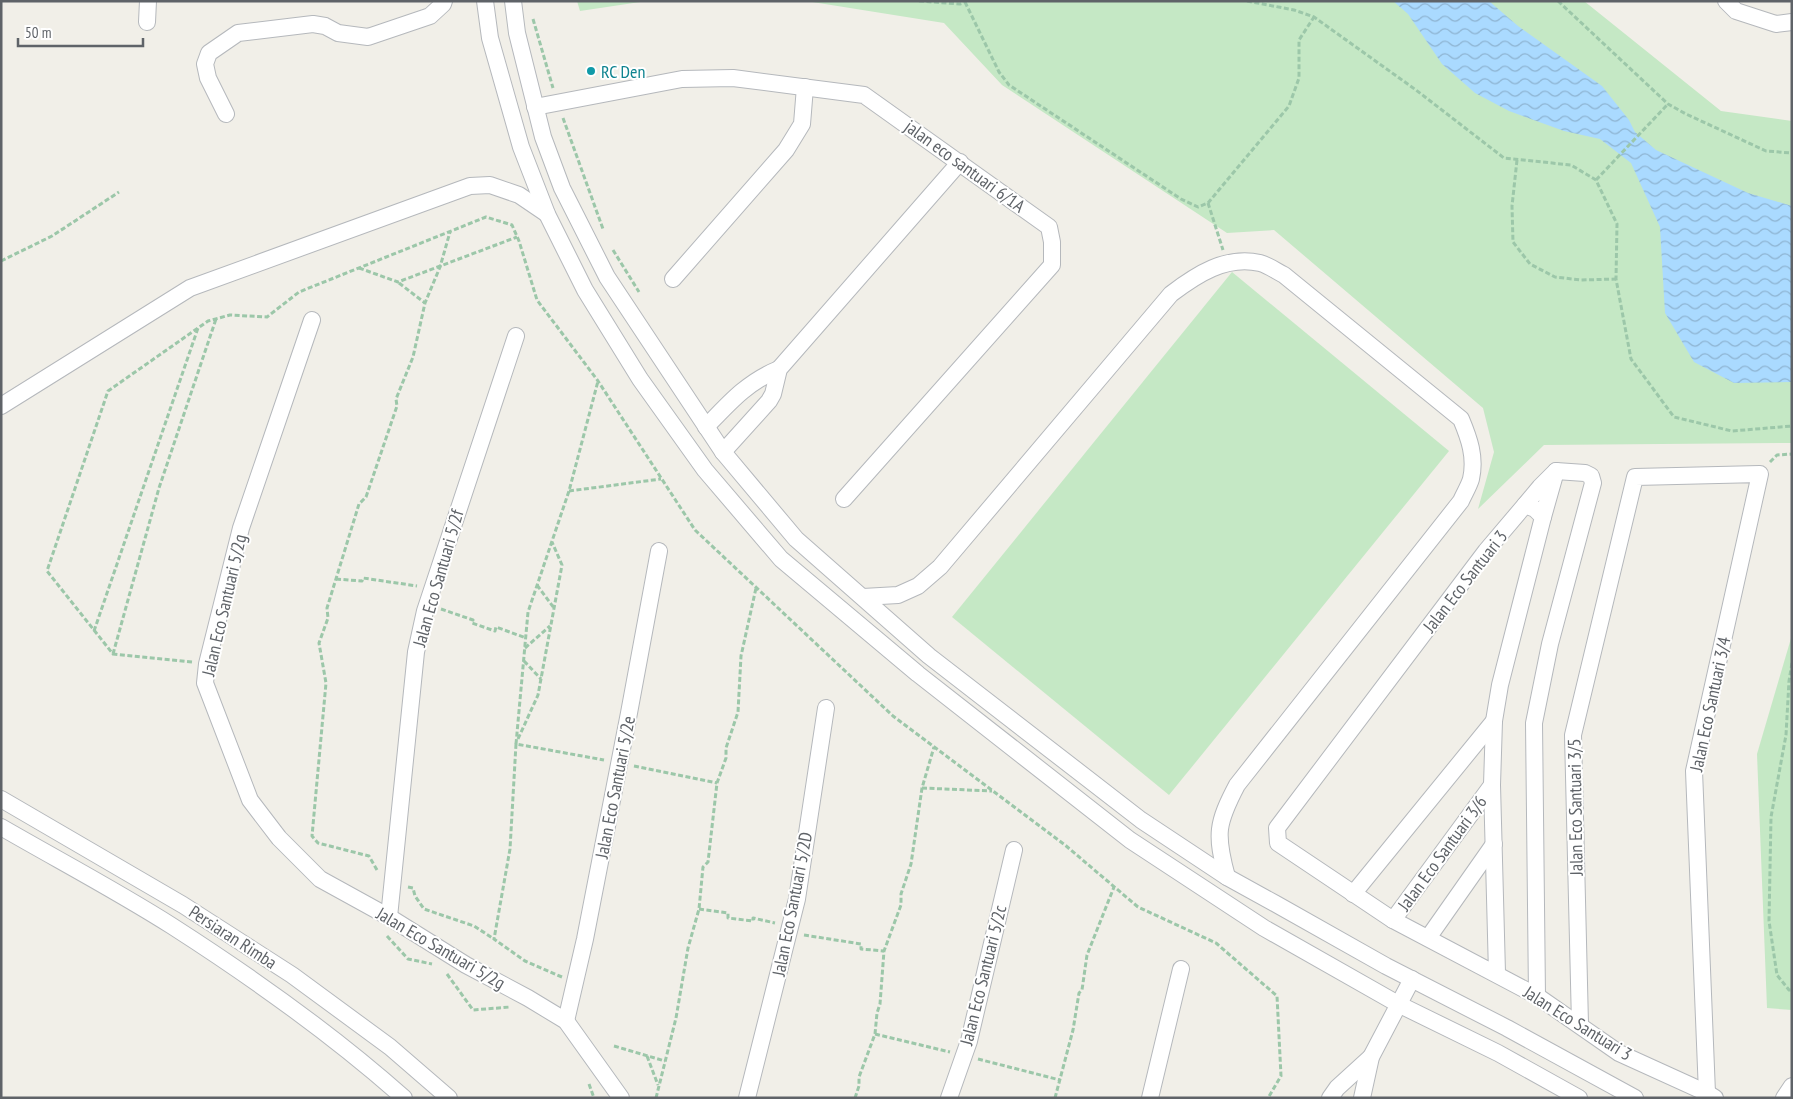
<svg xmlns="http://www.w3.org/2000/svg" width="1793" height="1099" viewBox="0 0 1793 1099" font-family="'PT Sans Narrow',sans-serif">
	<defs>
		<pattern id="water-waves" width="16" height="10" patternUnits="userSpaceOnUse" patternTransform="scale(1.25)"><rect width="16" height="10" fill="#aadaff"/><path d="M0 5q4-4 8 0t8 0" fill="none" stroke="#8eb4d2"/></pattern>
	</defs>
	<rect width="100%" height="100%" fill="#f1efe8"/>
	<g fill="#c5e8c5">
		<path d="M577,1H647L580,11Z"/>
		<path d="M806,1H1584L1721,111L1792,121V443L1544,445L1478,509L1494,452L1483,408L1274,230L1227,233L1002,85L944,23Z"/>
		<path d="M1232,272L1449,451L1169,795L952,617Z"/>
		<path d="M1792,635V1010L1767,1008L1757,754Z"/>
	</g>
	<path fill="url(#water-waves)" d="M1393,1H1489L1518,26L1602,86L1629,120L1635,132L1656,150L1748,193L1792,206V382L1734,383L1694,362L1665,313L1660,227L1631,163L1600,139L1564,131L1509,111L1475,93L1442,64L1408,14Z"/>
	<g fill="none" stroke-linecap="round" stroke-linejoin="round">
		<defs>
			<g id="minor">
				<path d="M485,1L490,38L521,147L547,214L585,290L640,379L705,470L781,559L918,674L1130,840L1264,928L1398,1004L1498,1053L1579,1098"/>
				<path d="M513,1L517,33L543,137L562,188L607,277L723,452L796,539L929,656L1141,820L1227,877L1276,904L1386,966L1507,1028L1635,1098"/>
				<path d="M1726,1L1736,11L1776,24L1792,22"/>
				<path d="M147,22L148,1"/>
				<path d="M535,107L682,79L733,78L864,95L1049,227L1052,242V265L844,499"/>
				<path d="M226,114L208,78L205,64L209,53L238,33L313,24L325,26L338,33L368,37L430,16L443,4L444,1"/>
				<path d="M673,279L786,150L802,124L805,87"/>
				<path d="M312,320L241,528L207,664L205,683L250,800L279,838L320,879L389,917L466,965L528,998L566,1021L621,1098"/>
				<path d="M1,406L190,288L470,186L490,185L519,195L547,214"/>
				<path d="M706,427C729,403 747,382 779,369"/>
				<path d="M723,452L769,401L773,394L779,369L960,162"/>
				<path d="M1525,505L1540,487L1556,471L1543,517"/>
				<path d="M863,597L898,595L918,586L940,567L1171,294C1196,275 1226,255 1260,263C1268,265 1276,271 1284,275L1461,419C1469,438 1476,457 1471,479C1469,486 1464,494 1461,501L1237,785C1217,823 1215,834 1227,877"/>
				<path d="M1,799L183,905L292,975L390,1047L449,1098"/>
				<path d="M1,827C58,860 117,891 172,926C253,978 332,1034 404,1098"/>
				<path d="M1353,894L1494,721"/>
				<path d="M389,917L416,652L425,611L516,336"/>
				<path d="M1393,920L1492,785"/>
				<path d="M1428,938L1494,844"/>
				<path d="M1497,973L1492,785L1494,721L1500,685L1543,517L1535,509L1525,505L1486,551L1277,828L1278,843L1393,920L1537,996L1619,1053L1707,1093L1715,1098"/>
				<path d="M1537,996L1534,723L1550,644L1593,483L1591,476L1585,473L1556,471"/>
				<path d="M566,1021L585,939L629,713L659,551"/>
				<path d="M1580,1024L1573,735L1635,477L1760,474L1694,771L1707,1093"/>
				<path d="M747,1098L797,899L826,708"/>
				<path d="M949,1098L969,1041L1014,850"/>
				<path d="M1150,1098L1181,969"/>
				<path d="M1330,1098L1337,1088L1371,1057"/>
				<path d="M1362,1098L1371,1057L1412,979"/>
				<path d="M1784,1098L1792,1086"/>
			</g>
		</defs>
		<use href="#minor" stroke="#b5b8bc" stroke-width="18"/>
		<g stroke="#9cc7a9" stroke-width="3" stroke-dasharray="5 2.5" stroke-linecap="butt">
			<path d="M919,1L960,4L966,2"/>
			<path d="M1247,1L1294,10L1314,17L1416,90L1504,158L1571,165L1596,180L1617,224L1616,279L1631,359L1674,417L1732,431L1792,426"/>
			<path d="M1558,1L1668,104L1686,114L1766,151L1792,153"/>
			<path d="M965,2L999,72L1009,85L1181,199L1198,207L1208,203L1289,106L1299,78V40L1314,17"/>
			<path d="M533,19L553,88"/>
			<path d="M563,118L603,229"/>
			<path d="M1517,160L1512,206L1513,242L1530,264L1555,277L1581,280L1616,279"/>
			<path d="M1596,180L1668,104"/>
			<path d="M1208,203L1223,250"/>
			<path d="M613,250L639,292"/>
			<path d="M1,261L52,236L119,192"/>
			<path d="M359,268L398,282L517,237"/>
			<path d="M399,283L425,303"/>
			<path d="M1770,462L1777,455L1792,454"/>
			<path d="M569,491L661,479"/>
			<path d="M336,579L362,581L363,578L417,586"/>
			<path d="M537,585L554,608"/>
			<path d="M441,609L473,620L472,623L495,631L496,627L526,638"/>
			<path d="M94,631L198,328"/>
			<path d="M525,648L550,626"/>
			<path d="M113,654L159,488L216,319"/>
			<path d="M524,661L541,679"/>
			<path d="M192,662L113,654L47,571L108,391L208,321L230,315L267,317L299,292L486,217L512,225L519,241L537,300L598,381L695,530L893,716L1065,845L1138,907L1216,943L1277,996L1281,1076L1268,1098"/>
			<path d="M1792,663L1789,681L1786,735L1771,817L1769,921L1777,975L1789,990H1792"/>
			<path d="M518,739L538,695L562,565L552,542"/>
			<path d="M516,744L528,612L569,491L598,381"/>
			<path d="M634,766L717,783"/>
			<path d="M922,788L992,791"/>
			<path d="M377,870L369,856L318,843L312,836L326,683L319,643L328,618L327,608L359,504L366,497L397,406L396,399L413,357L425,303L440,267L450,232"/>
			<path d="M408,887L413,888L415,896L424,909L474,926L494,939"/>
			<path d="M699,909L728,913V918L753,921V918L775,923"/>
			<path d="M804,935L861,944V949L884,951"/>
			<path d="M387,936L408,959L432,964"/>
			<path d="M447,974L473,1010L510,1007"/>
			<path d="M562,977L525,961L494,939L510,849L516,744L604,760"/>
			<path d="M875,1034L950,1052"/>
			<path d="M614,1046L665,1061"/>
			<path d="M647,1056L658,1085"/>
			<path d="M978,1059L1060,1080"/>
			<path d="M589,1084L594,1098"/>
			<path d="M656,1098L676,1018L688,948L699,909L703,867L708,862L717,783L726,758V748L738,712L741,656L756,588"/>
			<path d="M855,1098L859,1086V1077L875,1034L877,1013L880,1004L884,951L901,905V894L911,864L922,788L934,747"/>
			<path d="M1055,1098L1073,1030L1079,993L1082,990L1087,955L1114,887"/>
		</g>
		<use href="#minor" stroke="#fff" stroke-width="16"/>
	</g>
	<circle fill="#0f9aa8" stroke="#fff" stroke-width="2" cx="591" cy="71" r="5"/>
	<g text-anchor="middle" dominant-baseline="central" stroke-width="4" stroke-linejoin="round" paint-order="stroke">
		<g font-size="18" fill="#0d838f" stroke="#fff" text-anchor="start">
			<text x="601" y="71">RC Den</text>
		</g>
		<g font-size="18" fill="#5f6368" stroke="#fff">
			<text transform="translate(965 166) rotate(36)">jalan eco santuari 6/1A</text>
			<text transform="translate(438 578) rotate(-74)">Jalan Eco Santuari 5/2f</text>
			<text transform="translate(1465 581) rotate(-52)">Jalan Eco Santuari 3</text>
			<text transform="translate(224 605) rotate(-77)">Jalan Eco Santuari 5/2g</text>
			<text transform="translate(1710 704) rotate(-78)">Jalan Eco Santuari 3/4</text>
			<text transform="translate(615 787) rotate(-79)">Jalan Eco Santuari 5/2e</text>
			<text transform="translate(1575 807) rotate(-91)">Jalan Eco Santuari 3/5</text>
			<text transform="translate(1442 853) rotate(-54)">Jalan Eco Santuari 3/6</text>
			<text transform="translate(792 904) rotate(-79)">Jalan Eco Santuari 5/2D</text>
			<text transform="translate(233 937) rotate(33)">Persiaran Rimba</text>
			<text transform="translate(441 948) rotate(30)">Jalan Eco Santuari 5/2g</text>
			<text transform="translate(983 975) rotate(-76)">Jalan Eco Santuari 5/2c</text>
			<text transform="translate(1578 1023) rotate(32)">Jalan Eco Santuari 3</text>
		</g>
	</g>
	<rect width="1793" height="1099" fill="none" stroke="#5f6368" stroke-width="5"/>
	<path d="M18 38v8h125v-8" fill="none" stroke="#5f6368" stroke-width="2.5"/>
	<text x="25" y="38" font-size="15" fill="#5f6368" stroke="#ffffff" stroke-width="4" paint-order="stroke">50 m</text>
</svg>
